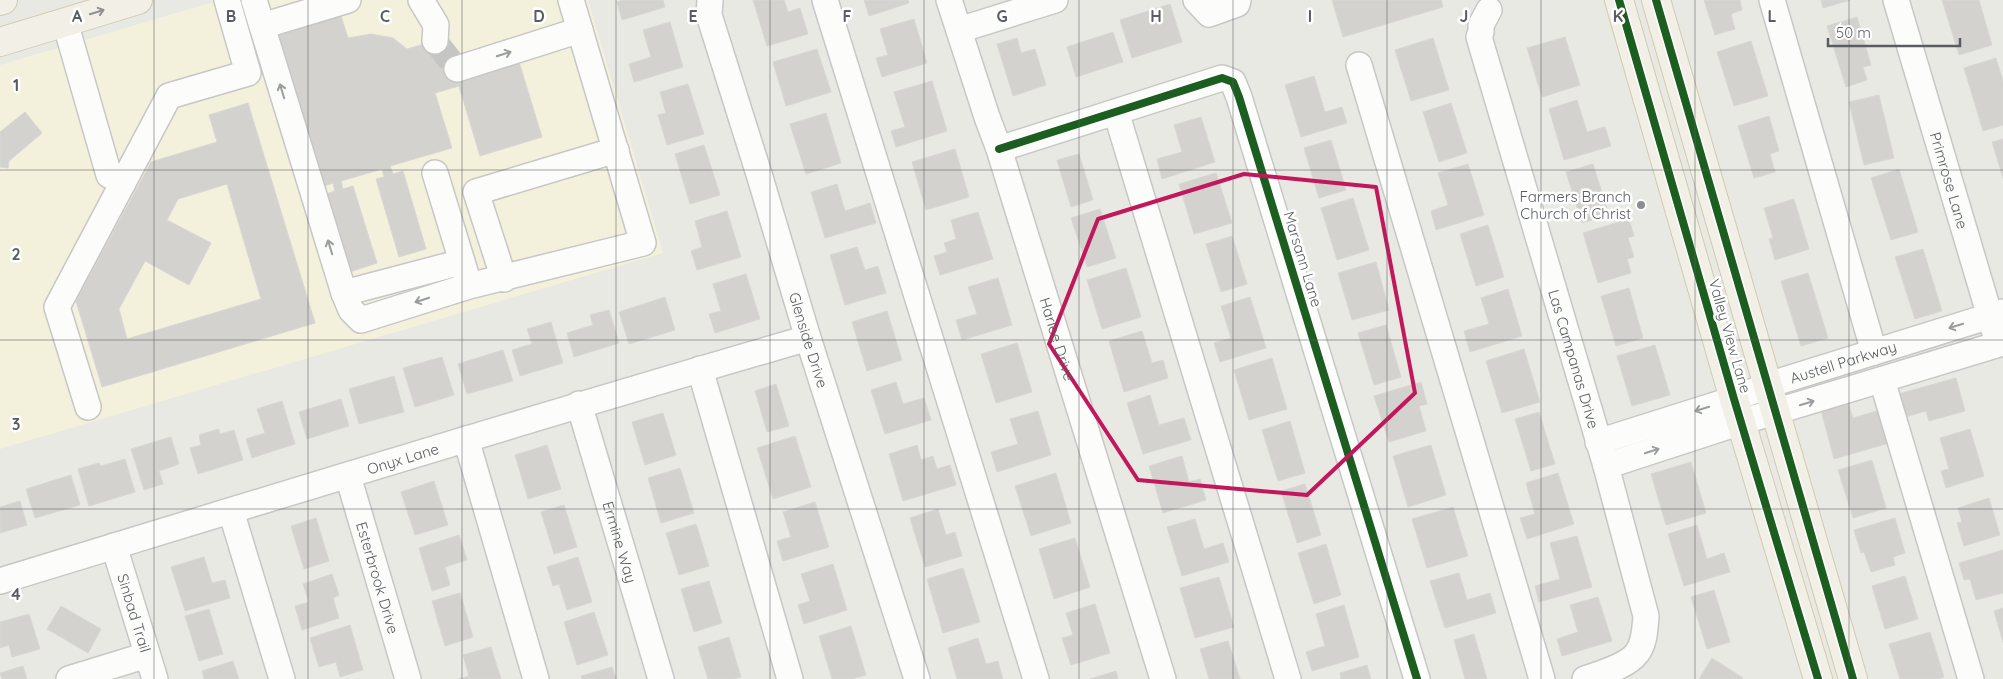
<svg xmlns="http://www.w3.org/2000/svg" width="2003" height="679" viewBox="0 0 2003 679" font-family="Quicksand,sans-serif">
	<rect width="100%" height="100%" fill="#e9e9e4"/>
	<path fill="#f3f0dc" d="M220,0H588L663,253L0,449V65Z"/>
	<g fill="#d3d2cf" stroke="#d8d7d3" fill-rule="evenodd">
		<path d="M623,0H663L665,7L622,20L617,2Z"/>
		<path d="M753,0H784L788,12L800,8L808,34L767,46Z"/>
		<path d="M864,0H908L909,3L869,16Z"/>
		<path d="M1332,0H1441L1443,7L1343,37Z"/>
		<path d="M1704,0H1740L1742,10L1731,14L1735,29L1715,35Z"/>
		<path d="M1821,0H1850L1823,8Z"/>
		<path d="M1942,0H1979L1992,45L1959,55Z"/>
		<path d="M1170,4L1182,42L1132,58L1120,20Z"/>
		<path d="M341,16L348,38L371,34L393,38L407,49L445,38L457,69L516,52L542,137L480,156L459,86L435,93L452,148L390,166L393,174L403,171L426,249L399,257L376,179L384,177L382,169L341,181L343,189L353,186L377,263L347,273L323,195L335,191L333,183L321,187L276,36Z"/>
		<path d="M1857,17L1871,65L1863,67L1867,80L1846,87L1827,26Z"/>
		<path d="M914,19L927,63L882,77L876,58L888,55L880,29Z"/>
		<path d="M670,22L683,67L634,82L629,64L651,57L643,30Z"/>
		<path d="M1113,32L1123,62L1076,77L1067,47Z"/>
		<path d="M1565,37L1580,85L1542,97L1527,48Z"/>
		<path d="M1017,38L1021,53L1035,49L1046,85L1013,96L997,44Z"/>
		<path d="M1433,38L1449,90L1411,101L1395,50Z"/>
		<path d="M1751,41L1768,96L1734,106L1717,52Z"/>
		<path d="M817,49L831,92L786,106L773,62Z"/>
		<path d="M1996,58L2003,81V125L1983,131L1964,68Z"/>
		<path d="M1314,76L1325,112L1342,107L1347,123L1301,137L1285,85Z"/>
		<path d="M932,81L947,131L896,147L891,131L905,127L894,92Z"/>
		<path d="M688,84L704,134L667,145L658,115L666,113L660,92Z"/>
		<path d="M1879,95L1894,158L1864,165L1849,102Z"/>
		<path d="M1577,100L1587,132L1605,127L1611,146L1564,160L1549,109Z"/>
		<path d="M248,103L315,323L102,387L76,301L151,162L217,142L209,115ZM227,184L261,299L127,339L119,309L145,261L189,285L211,243L167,220L178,199Z"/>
		<path d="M1451,103L1467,153L1439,162L1423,112Z"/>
		<path d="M25,112L42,133L9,161L8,168L0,167V132Z"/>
		<path d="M826,113L841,163L806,174L790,124Z"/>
		<path d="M1769,116L1779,151L1770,154L1775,172L1754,178L1738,126Z"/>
		<path d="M1201,117L1215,162L1162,179L1157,159L1182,152L1174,125Z"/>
		<path d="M2003,139V178L1992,142Z"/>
		<path d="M1331,140L1346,190L1319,198L1304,148Z"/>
		<path d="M704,145L720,195L690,204L675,154Z"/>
		<path d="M955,149L969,197L926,210L912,162Z"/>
		<path d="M1079,154L1093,200L1071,207L1057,160Z"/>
		<path d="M1468,164L1484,215L1436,230L1431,211L1448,205L1438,173Z"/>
		<path d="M1593,164L1609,215L1582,223L1566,172Z"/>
		<path d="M1899,169L1918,232L1891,240L1871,178Z"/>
		<path d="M1216,173L1232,223L1194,234L1179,184Z"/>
		<path d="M837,184L845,211L870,203L876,223L825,238L811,192Z"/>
		<path d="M1353,198L1369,250L1337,260L1321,208Z"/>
		<path d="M1794,199L1809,249L1775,260L1769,239L1773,238L1764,208Z"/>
		<path d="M1100,209L1116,258L1087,267L1071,218Z"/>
		<path d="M727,211L741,257L697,270L691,251L702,247L695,221Z"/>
		<path d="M978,212L993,259L940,275L934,256L947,252L944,243L956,239L951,220Z"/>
		<path d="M1629,219L1634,236L1628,238L1634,257L1627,259L1631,273L1598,283L1583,233Z"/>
		<path d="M1488,225L1504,277L1476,286L1460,234Z"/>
		<path d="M1232,236L1247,284L1221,292L1206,244Z"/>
		<path d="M857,247L865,270L878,266L886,293L845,305L830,255Z"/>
		<path d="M1923,249L1942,311L1915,319L1895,257Z"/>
		<path d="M1376,262L1389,310L1352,320L1338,273Z"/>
		<path d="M1126,268L1141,317L1102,329L1087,280Z"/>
		<path d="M1808,273L1828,338L1801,346L1781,281Z"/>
		<path d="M746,274L760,319L715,333L709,314L721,311L713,284Z"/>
		<path d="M998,278L1012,325L962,340L956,320L977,314L968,287Z"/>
		<path d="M1629,288L1643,338L1616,346L1601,296Z"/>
		<path d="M1508,289L1522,336L1470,352L1464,331L1489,324L1481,298Z"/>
		<path d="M665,297L675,330L629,344L619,312Z"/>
		<path d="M1250,297L1266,348L1220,362L1214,343L1231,338L1221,306Z"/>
		<path d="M609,310L619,343L574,357L567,333L593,325L590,315Z"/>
		<path d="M887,311L902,360L867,371L852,322Z"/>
		<path d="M551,322L563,363L520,376L512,350L532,344L527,329Z"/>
		<path d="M1386,325L1401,377L1374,385L1358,333Z"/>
		<path d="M1142,331L1152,363L1163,360L1168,378L1124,392L1109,341Z"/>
		<path d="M1017,343L1032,392L996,403L981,354Z"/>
		<path d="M1655,345L1670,395L1632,406L1617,356Z"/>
		<path d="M1524,349L1540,402L1502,413L1486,361Z"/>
		<path d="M503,350L513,381L467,394L458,364Z"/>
		<path d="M442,357L454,395L415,407L403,368Z"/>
		<path d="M1272,358L1287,409L1249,420L1234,370Z"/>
		<path d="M394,376L404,412L359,424L349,389Z"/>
		<path d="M1956,378L1965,411L1929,421L1926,411L1898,419L1891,396Z"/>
		<path d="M896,382L903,404L924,398L931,420L885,434L871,390Z"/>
		<path d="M1421,382L1427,404L1419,406L1426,431L1389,442L1374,396Z"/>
		<path d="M776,384L789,426L767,432L755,391Z"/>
		<path d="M1150,395L1159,425L1184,418L1191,440L1143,454L1127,403Z"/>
		<path d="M341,399L349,426L307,439L299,412Z"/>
		<path d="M282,401L295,444L252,458L246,439L265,433L257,409Z"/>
		<path d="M1848,403L1853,418L1880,410L1889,443L1834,459L1821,410Z"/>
		<path d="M1038,411L1051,455L997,472L991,452L1018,444L1010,419Z"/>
		<path d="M1539,412L1555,464L1531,471L1515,419Z"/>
		<path d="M663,413L676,455L645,465L632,422Z"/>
		<path d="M1290,421L1305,473L1278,481L1262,430Z"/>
		<path d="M219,429L220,434L234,430L243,460L198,474L190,448L201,445L199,435Z"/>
		<path d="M1970,429L1984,476L1946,488L1941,471L1949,469L1940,438Z"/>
		<path d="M795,436L811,487L773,499L757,448Z"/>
		<path d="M171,437L179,464L159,471L163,484L144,490L131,449Z"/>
		<path d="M547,445L561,489L528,499L515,455Z"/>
		<path d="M917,445L921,460L933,456L937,469L950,465L956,485L903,501L889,454Z"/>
		<path d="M1431,445L1446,495L1408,507L1393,456Z"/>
		<path d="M1182,456L1189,482L1200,479L1206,500L1163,513L1149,466Z"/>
		<path d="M125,459L135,492L89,506L78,469L99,463L101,466Z"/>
		<path d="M1872,460L1886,508L1853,518L1838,470Z"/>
		<path d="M1691,462L1706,513L1666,525L1651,474Z"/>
		<path d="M680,468L694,513L661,523L648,478Z"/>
		<path d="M1056,473L1071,523L1031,536L1015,486Z"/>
		<path d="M1558,473L1574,524L1527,539L1520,518L1535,514L1526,483Z"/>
		<path d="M71,475L80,505L35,518L26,489Z"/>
		<path d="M434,481L448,525L415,535L401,492Z"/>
		<path d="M1305,484L1321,535L1297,543L1281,491Z"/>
		<path d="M1989,498L2000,535L1964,546L1957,523L1962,522L1958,508Z"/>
		<path d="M20,501L27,525L0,533V507Z"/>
		<path d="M815,502L829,547L783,561L777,541L791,537L783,512Z"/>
		<path d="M564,505L577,547L554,554L541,512Z"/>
		<path d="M1453,507L1468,556L1427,568L1412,519Z"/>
		<path d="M938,509L946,535L955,532L962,556L925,567L910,518Z"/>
		<path d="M316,518L329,561L304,569L291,526Z"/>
		<path d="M1895,518L1905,553L1893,557L1895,565L1871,572L1864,552L1861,553L1854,530Z"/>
		<path d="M1195,519L1204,549L1223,543L1229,562L1182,576L1167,527Z"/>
		<path d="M696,524L709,566L679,575L666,533Z"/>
		<path d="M1697,525L1707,559L1724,553L1730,572L1684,586L1668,534Z"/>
		<path d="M459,535L467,560L445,567L450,585L432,591L419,548Z"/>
		<path d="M1577,536L1592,587L1539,602L1535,586L1560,579L1550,543Z"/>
		<path d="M1075,538L1090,587L1054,599L1039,549Z"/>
		<path d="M1326,544L1341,595L1314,604L1298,553Z"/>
		<path d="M2003,550V593L1976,600L1970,579L1964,580L1959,563Z"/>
		<path d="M204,557L212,583L225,580L230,598L185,611L171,567Z"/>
		<path d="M578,557L592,602L567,610L559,584L553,586L547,567Z"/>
		<path d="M833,564L847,610L804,624L798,605L810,601L801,574Z"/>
		<path d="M963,568L980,622L943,633L927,579Z"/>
		<path d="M1459,573L1467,600L1490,593L1496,613L1445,628L1430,581Z"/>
		<path d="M332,574L339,595L333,598L339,618L302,630L295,606L309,602L303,584Z"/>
		<path d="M1905,576L1918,619L1885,629L1872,586Z"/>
		<path d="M1219,577L1234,627L1195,638L1180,588Z"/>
		<path d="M709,581L722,623L694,632L681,589Z"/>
		<path d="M1714,590L1730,642L1707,649L1691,597Z"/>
		<path d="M460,593L473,637L445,646L432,601Z"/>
		<path d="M1598,597L1612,641L1562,656L1557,639L1578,632L1570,605Z"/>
		<path d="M1095,604L1110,653L1071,665L1062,638L1073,635L1066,613Z"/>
		<path d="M1344,605L1359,657L1312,671L1306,652L1325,646L1316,614Z"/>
		<path d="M61,606L101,629L88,653L47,629Z"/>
		<path d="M2003,608V642L1994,611Z"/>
		<path d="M209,609L223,654L199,661L185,616Z"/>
		<path d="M594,612L608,655L577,665L564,622Z"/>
		<path d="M29,614L40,649L12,657L9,645L0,648V622Z"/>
		<path d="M350,625L363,670L340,677L336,662L319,667L310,638Z"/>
		<path d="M851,626L866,675L852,679H832L819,636Z"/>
		<path d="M1930,632L1944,677L1939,679H1900L1889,644Z"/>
		<path d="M1474,634L1487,679H1465L1454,640Z"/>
		<path d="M729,637L741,677L734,679H708L698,647Z"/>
		<path d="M978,638L986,664L998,661L1003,679H957L948,648Z"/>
		<path d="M1228,641L1240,679H1209L1200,649Z"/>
		<path d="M491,647L501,679H458L469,676L463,655Z"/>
		<path d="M1712,658L1743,678L1742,679H1699Z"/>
		<path d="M233,661L239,679H204L202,671Z"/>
		<path d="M1367,665L1371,679H1341L1340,673Z"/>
		<path d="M23,666L27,679H2L0,673Z"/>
		<path d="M612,667L616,679H582L581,676Z"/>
		<path d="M1116,671L1118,679H1090Z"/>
	</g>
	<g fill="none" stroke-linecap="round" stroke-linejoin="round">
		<path stroke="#c5c6c3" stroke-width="25" stroke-dasharray="25 12" stroke-linecap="butt" d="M435,41L457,69"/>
		<defs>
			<g id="minor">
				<path d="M254,0L344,293L351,310L361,320L469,286L643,243L571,0"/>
				<path d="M421,0L436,25L435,41"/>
				<path id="s1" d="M710,0L709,15L759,174L808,338L917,679"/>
				<path d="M825,0L1036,679"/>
				<path id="s2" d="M949,0L987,117L999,149L1163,679"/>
				<path d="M1196,0L1209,14L1237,4L1238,0"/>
				<path d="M1772,0L1874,352"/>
				<path id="s3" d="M1896,0L1994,330"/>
				<path id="s4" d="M1489,10L1481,25V32L1479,37L1606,466L1646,616C1645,627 1645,643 1637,653C1628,666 1599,674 1585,679"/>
				<path d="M65,22L109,175L123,183"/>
				<path d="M262,26L348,0"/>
				<path d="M959,30L1055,0"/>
				<path d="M1359,65L1542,679"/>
				<path d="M457,69L580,30"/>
				<path d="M1116,112L1288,679"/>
				<path d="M999,149L1222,78L1233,82L1239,97L1417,679"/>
				<path d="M435,173L467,278"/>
				<path d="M504,279L476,192L616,150"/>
				<path d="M344,293L462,262"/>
				<path d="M700,369L790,679"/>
				<path d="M1882,380L1971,679"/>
				<path id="s5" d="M579,404L661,679"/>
				<path d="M88,407L57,307L169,96L248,73L227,0"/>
				<path d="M466,439L536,679"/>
				<path id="s6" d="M1598,442L1734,399L1768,385L2003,312"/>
				<path d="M1606,466L1741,422L2003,343"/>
				<path id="s7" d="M348,476L408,679"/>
				<path d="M231,511L282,679"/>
				<path id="s8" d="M114,546L155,679"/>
				<path id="s9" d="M0,581C269,499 538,416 808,338"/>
				<path d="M69,679L147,655"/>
			</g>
			<g id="major">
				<path d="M1619,0L1734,399L1818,679"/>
				<path d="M1656,0L1853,679"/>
				<path d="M0,1L3,0"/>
				<path d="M0,42L138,0"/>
			</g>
		</defs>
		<use href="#minor" stroke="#c6c7c6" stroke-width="28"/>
		<use href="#major" stroke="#d1cab2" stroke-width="30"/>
		<use href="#minor" stroke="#fcfcfb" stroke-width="25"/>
		<use href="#major" stroke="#f2f0e6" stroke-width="28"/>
		<defs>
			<g id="cycleway">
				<path d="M1619,0L1734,399L1818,679"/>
				<path d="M1656,0L1853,679"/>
				<path d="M999,149L1222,78L1233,82L1239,97L1417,679"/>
			</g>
		</defs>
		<use href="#cycleway" stroke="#fff" stroke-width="11"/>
		<use href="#cycleway" stroke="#1b5e20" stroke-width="8"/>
	</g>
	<defs><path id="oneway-shaft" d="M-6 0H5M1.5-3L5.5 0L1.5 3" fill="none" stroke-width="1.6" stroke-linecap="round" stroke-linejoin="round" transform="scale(1.25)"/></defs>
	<use stroke="#8f9090" href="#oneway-shaft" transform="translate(97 12) rotate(-17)"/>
	<g stroke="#9a9d9f">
		<use href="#oneway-shaft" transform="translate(504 54) rotate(-18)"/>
		<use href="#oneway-shaft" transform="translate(282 91) rotate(-107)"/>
		<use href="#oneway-shaft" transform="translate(330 247) rotate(-107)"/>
		<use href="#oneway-shaft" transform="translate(422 300) rotate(162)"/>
		<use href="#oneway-shaft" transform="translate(1956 326) rotate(163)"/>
		<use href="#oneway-shaft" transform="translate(1807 403) rotate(-17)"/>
		<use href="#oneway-shaft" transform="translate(1702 409) rotate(163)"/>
		<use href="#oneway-shaft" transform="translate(1652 451) rotate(-18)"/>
	</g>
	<path fill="none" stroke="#c2185b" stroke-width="4" stroke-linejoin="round" d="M1244,174L1376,187L1415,393L1307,495L1138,480L1049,344L1098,219Z"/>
	<path fill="none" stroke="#595d61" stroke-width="1" stroke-opacity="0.55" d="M154,0V679M308,0V679M462,0V679M616,0V679M770,0V679M924,0V679M1079,0V679M1233,0V679M1387,0V679M1541,0V679M1695,0V679M1849,0V679M0,170H2003M0,340H2003M0,509H2003"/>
	<circle fill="#8b8e8f" stroke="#fff" stroke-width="2" cx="1641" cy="205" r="5"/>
	<g text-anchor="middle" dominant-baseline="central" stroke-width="5" stroke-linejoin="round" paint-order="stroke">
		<g font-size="15" fill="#595d61" stroke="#fff">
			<text stroke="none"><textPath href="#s3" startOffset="188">Primrose Lane</textPath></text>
			<text transform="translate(1303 259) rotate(73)">Marsann Lane</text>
			<text transform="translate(1730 336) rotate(74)">Valley View Lane</text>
			<text stroke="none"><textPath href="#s2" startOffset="356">Harlee Drive</textPath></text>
			<text stroke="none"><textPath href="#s1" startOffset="355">Glenside Drive</textPath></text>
			<text stroke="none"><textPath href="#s4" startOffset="365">Las Campanas Drive</textPath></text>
			<text stroke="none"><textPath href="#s6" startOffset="258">Austell Parkway</textPath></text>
			<text stroke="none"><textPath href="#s9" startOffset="421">Onyx Lane</textPath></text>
			<text stroke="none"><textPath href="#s5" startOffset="144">Ermine Way</textPath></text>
			<text stroke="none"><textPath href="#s7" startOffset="106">Esterbrook Drive</textPath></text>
			<text stroke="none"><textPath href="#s8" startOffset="70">Sinbad Trail</textPath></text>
		</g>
		<g font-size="15" fill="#595d61" stroke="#fff" text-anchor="end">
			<text x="1631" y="196">Farmers Branch<tspan x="1631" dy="17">Church of Christ</tspan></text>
		</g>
	</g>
	<g font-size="16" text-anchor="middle" font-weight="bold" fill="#595d61" stroke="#fff" stroke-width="5" stroke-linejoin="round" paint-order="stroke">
		<text x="77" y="22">A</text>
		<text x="231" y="22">B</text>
		<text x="385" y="22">C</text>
		<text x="539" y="22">D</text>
		<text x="693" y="22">E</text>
		<text x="847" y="22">F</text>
		<text x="1002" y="22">G</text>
		<text x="1156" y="22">H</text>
		<text x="1310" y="22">I</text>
		<text x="1464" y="22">J</text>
		<text x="1618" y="22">K</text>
		<text x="1772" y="22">L</text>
		<text x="16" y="91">1</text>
		<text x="16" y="260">2</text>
		<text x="16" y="430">3</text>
		<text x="16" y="600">4</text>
	</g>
	<path d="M1828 38v8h132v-8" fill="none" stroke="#595d61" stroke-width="2.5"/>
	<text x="1836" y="38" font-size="15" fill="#595d61" stroke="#ffffff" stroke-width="4" paint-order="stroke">50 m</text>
</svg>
